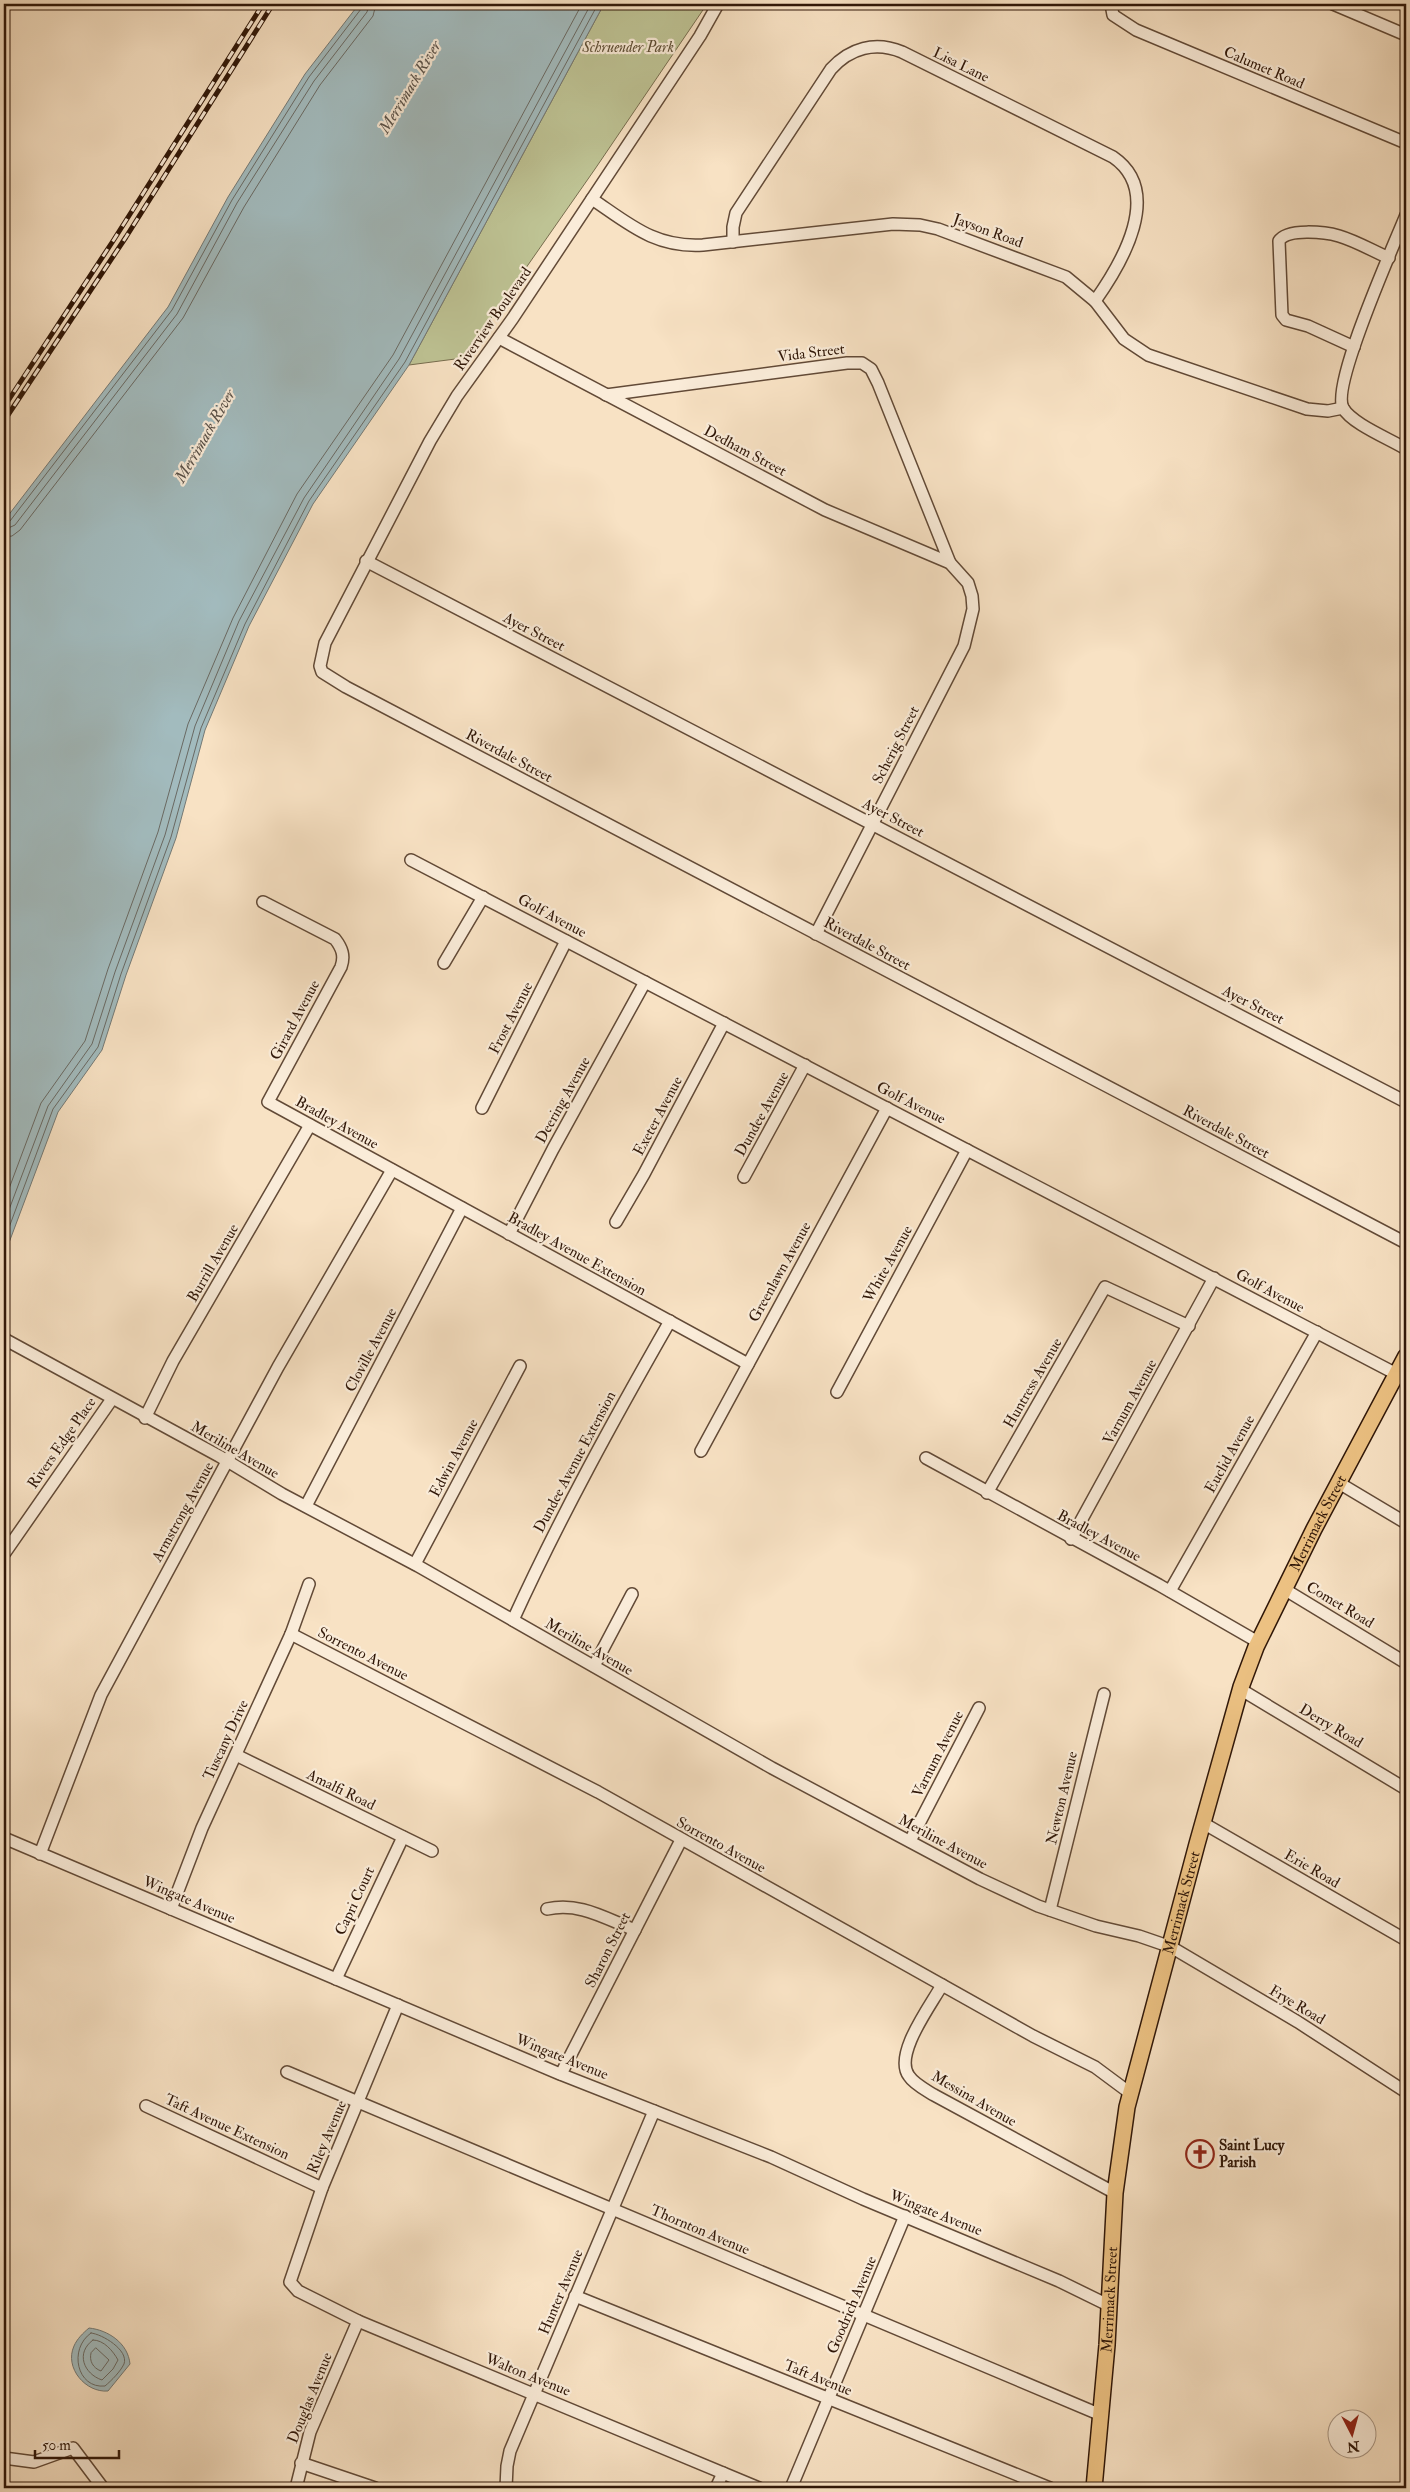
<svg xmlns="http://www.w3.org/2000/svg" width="1410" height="2492" viewBox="0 0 1410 2492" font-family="'IM FELL Double Pica',serif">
	<rect width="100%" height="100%" fill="#f8e2c4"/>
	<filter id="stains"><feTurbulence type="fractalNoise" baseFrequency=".004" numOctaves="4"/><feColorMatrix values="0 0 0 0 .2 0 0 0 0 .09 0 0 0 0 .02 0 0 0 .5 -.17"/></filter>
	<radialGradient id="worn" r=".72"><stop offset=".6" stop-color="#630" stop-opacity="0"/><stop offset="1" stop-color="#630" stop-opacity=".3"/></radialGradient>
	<path fill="#bec394" stroke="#776d4e" d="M604,4H707L595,169L463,358L409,365Z"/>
	<g fill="#a2bbbe" stroke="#747975">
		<path d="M359,4H604L409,365L313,504L249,626L205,730L176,838L126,975L102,1050L58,1112L4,1256V521L168,307L228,197L305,74Z"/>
		<path d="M89,2328C108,2330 128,2343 130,2364L108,2391C86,2393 64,2368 74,2346C77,2339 83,2333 89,2328Z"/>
	</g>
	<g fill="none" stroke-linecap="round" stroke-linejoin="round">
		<g stroke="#696963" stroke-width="1">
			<path d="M4,523L10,521L172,310L232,200L309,77L361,9L362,4"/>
			<path d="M4,530L15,525L177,314L237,203L314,81L367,12L369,4"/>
			<path d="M4,537L12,536L20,530L183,318L244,207L320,85L373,16L376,4"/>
			<path d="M4,1202L41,1103L85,1041L108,969L158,832L188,724L233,618L297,494L393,355L582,4"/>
			<path d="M4,1223L48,1106L92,1044L115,972L165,835L195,726L239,621L304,498L399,359L591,4"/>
			<path d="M4,1241L53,1109L98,1047L121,974L171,837L201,728L245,624L309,501L405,362L598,4"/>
			<path d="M91,2333C102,2334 129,2350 124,2364C120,2372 112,2380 105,2386C77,2389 68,2349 91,2333Z"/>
			<path d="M93,2340C104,2340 113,2351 118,2360L113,2369L102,2380C84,2374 75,2353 93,2340Z"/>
			<path d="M96,2348L109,2360L101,2371C93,2368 89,2361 91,2353Z"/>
		</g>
		<defs>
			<g id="minor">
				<path d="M718,4L700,36L513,318L457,396L430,441L325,643L320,666L322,672L346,687L1406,1243"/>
				<path d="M1111,4L1113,15L1136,30L1406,143"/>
				<path d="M1333,4L1406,35"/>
				<path d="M592,199C629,224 655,248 703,245L893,224L920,225L938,229L1066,277L1095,301L1124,339L1148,355L1307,409L1328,411L1343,408"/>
				<path d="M1406,215C1394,245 1331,385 1343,408C1352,424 1390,439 1406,449"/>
				<path d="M733,242V227L736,213L831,69C850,48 875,41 902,52L1113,157C1164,192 1122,263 1095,301"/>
				<path d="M499,338L825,510L950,563L968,583L972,596L973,609L964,646L816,934"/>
				<path d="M1354,347L1308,326L1286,320L1282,315L1279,241C1287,228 1325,232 1339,236C1356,241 1373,251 1389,258"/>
				<path d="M606,395L847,363H862L871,369L878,383L950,563"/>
				<path d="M366,561L1406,1102"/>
				<path d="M411,860L1406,1379"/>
				<path d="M263,902L335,939C342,948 345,956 341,967L268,1102L748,1364"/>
				<path d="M444,963L483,897"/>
				<path d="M482,1108L566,941"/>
				<path d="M744,1177L805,1065"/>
				<path d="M616,1222L644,1174L724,1023"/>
				<path d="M509,1234L553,1149L645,982"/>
				<path d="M6,1340L219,1456L282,1494L418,1566L772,1768L980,1879L1038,1906L1096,1926L1139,1936L1171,1947L1298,2022L1406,2092"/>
				<path d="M837,1392L967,1150"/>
				<path d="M145,1418L173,1361L310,1125"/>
				<path d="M701,1451L887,1108"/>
				<path d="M926,1458L1159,1585L1258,1642"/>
				<path d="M1339,1483L1406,1523"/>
				<path d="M987,1493L1105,1287L1189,1326"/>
				<path d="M306,1506L462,1208"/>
				<path d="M1071,1539L1214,1278"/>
				<path d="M4,1554L112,1399"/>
				<path d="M415,1564L520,1366"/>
				<path d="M1284,1589L1406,1663"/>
				<path d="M1170,1591L1317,1332"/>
				<path d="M513,1620C560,1517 614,1419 670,1321"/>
				<path d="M291,1634L598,1792L1033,2036L1095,2067L1130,2093"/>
				<path d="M594,1666L632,1594"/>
				<path d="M1240,1689L1406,1789"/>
				<path d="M236,1755L432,1851"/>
				<path d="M1203,1823L1406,1940"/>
				<path d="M4,1838L560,2074L771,2157L863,2199L1059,2281L1108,2305"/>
				<path d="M910,1841L979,1708"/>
				<path d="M40,1854L101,1695L278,1367L392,1170"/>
				<path d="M171,1909L202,1828L291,1634L309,1584"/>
				<path d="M547,1909C580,1902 604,1918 635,1930"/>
				<path d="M1050,1910L1104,1694"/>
				<path d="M336,1979L403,1837"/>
				<path d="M942,1985C931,2005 893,2055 909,2076C914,2084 926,2090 934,2095L1115,2193"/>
				<path d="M398,2005L322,2188L290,2282L298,2291L358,2321L759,2488"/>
				<path d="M287,2072L1101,2415"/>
				<path d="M561,2074L681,1840"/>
				<path d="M146,2106L322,2188"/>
				<path d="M575,2296L1050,2488"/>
				<path d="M4,2458L34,2462L73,2448L103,2488"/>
				<path d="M301,2463L375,2488"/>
				<path d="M296,2488L310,2432L358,2321"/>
				<path d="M506,2488L507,2466L510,2451L654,2111"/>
				<path d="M716,2488L723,2473"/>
				<path d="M791,2488L905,2216"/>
			</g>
			<g id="major">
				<path id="s1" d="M1094,2488L1107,2345L1115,2193L1127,2107L1197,1844L1241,1687L1256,1647L1314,1529L1406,1356"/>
			</g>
		</defs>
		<use href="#minor" stroke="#624a37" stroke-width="14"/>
		<use href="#major" stroke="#301708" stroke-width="18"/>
		<use href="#minor" stroke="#faecd9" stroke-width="11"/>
		<use href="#major" stroke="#ecc182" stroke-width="15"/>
		<defs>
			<g id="rail">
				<path d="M4,407L113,241L263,4"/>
				<path d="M4,421L126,237L273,4"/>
			</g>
		</defs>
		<use href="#rail" stroke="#301708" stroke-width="5"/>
		<use href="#rail" stroke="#faecd9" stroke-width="3" stroke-dasharray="9" stroke-linecap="butt"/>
	</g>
	<defs>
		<symbol id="church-ring" viewBox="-11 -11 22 22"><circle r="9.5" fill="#faecd9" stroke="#8f2418" stroke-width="1.5"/><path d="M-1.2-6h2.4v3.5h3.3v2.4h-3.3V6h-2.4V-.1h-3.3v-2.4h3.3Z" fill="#8f2418"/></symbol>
	</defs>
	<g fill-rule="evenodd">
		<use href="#church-ring" x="1184" y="2138" width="32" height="32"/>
	</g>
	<g text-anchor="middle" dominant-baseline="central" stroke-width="4.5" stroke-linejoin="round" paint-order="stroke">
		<g font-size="15" font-style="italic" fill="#5b4b32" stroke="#faecd9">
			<text x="628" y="47">Schruender Park</text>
		</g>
		<g font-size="15" fill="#301708" stroke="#faecd9">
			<text transform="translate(961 65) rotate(26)">Lisa Lane</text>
			<text transform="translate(1264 68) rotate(23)">Calumet Road</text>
			<text transform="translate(988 231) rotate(20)">Jayson Road</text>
			<text transform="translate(493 319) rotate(-55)">Riverview Boulevard</text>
			<text transform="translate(811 353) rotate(-7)">Vida Street</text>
			<text transform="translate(745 451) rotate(28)">Dedham Street</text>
			<text transform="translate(534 632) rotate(27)">Ayer Street</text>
			<text transform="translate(896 745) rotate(-63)">Scherig Street</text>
			<text transform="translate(509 756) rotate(28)">Riverdale Street</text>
			<text transform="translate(893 818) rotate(27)">Ayer Street</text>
			<text transform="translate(552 916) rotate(28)">Golf Avenue</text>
			<text transform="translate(867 944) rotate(28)">Riverdale Street</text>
			<text transform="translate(1253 1005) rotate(27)">Ayer Street</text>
			<text transform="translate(511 1018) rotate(-63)">Frost Avenue</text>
			<text transform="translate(295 1020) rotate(-62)">Girard Avenue</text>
			<text transform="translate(563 1100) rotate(-61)">Deering Avenue</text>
			<text transform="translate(911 1103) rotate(27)">Golf Avenue</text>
			<text transform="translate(762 1114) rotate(-61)">Dundee Avenue</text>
			<text transform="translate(658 1116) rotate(-62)">Exeter Avenue</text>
			<text transform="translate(337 1123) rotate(29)">Bradley Avenue</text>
			<text transform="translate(1226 1132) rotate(28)">Riverdale Street</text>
			<text transform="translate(577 1254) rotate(29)">Bradley Avenue Extension</text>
			<text transform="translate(213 1263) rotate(-60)">Burrill Avenue</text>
			<text transform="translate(888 1264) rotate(-61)">White Avenue</text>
			<text transform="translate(780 1272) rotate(-61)">Greenlawn Avenue</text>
			<text transform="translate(1270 1291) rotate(28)">Golf Avenue</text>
			<text transform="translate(371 1350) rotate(-62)">Cloville Avenue</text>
			<text transform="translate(1033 1383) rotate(-60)">Huntress Avenue</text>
			<text transform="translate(1130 1402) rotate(-61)">Varnum Avenue</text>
			<text transform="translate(62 1443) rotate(-55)">Rivers Edge Place</text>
			<text transform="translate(235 1450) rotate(30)">Meriline Avenue</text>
			<text transform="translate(1230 1454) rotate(-61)">Euclid Avenue</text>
			<text transform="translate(454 1458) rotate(-62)">Edwin Avenue</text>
			<text transform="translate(575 1462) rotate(-62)">Dundee Avenue Extension</text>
			<text transform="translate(183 1512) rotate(-61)">Armstrong Avenue</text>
			<text stroke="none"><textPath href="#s1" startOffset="999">Merrimack Street</textPath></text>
			<text transform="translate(1099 1536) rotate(28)">Bradley Avenue</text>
			<text transform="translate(1340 1605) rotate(31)">Comet Road</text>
			<text transform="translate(589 1647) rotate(30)">Meriline Avenue</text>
			<text transform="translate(363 1654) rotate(27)">Sorrento Avenue</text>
			<text transform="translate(1331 1726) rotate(31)">Derry Road</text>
			<text transform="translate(226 1740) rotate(-65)">Tuscany Drive</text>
			<text transform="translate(938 1754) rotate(-63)">Varnum Avenue</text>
			<text transform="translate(341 1790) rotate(26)">Amalfi Road</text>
			<text transform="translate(1062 1798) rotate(-77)">Newton Avenue</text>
			<text transform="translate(943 1842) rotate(28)">Meriline Avenue</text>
			<text transform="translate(721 1845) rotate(29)">Sorrento Avenue</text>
			<text transform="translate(1312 1869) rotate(30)">Erie Road</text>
			<text transform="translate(189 1900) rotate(23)">Wingate Avenue</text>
			<text transform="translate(355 1901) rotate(-65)">Capri Court</text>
			<text stroke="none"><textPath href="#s1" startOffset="594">Merrimack Street</textPath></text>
			<text transform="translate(608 1950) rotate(-63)">Sharon Street</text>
			<text transform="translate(1297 2005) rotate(31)">Frye Road</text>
			<text transform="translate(562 2057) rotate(22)">Wingate Avenue</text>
			<text transform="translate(974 2099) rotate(30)">Messina Avenue</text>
			<text transform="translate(227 2127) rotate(25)">Taft Avenue Extension</text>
			<text transform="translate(327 2137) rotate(-67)">Riley Avenue</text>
			<text transform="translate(936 2213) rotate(22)">Wingate Avenue</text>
			<text transform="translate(700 2230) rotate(23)">Thornton Avenue</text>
			<text transform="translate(561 2292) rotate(-67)">Hunter Avenue</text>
			<text stroke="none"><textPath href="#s1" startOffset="189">Merrimack Street</textPath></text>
			<text transform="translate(852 2305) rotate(-67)">Goodrich Avenue</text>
			<text transform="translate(528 2375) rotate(22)">Walton Avenue</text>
			<text transform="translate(818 2378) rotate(22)">Taft Avenue</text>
			<text transform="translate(310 2398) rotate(-68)">Douglas Avenue</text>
		</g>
		<g font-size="15" font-weight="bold" fill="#301708" stroke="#faecd9" text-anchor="start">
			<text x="1219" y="2145">Saint Lucy<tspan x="1219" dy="17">Parish</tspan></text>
		</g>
		<g font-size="16" font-style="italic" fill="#585048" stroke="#faecd9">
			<text transform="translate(410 87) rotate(-59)">Merrimack River</text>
			<text transform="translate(205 436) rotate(-60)">Merrimack River</text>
		</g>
	</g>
	<rect width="1410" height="2492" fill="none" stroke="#f8e2c4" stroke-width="20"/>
	<rect x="5" y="5" width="1400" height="2482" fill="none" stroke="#301708" stroke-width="2.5"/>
	<rect x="10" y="10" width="1390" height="2472" fill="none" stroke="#301708"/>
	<g transform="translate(1352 2434) rotate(174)"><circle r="24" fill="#faecd9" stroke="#a99785"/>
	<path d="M0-4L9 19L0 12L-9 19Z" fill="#8f2418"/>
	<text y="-8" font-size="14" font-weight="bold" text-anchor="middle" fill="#301708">N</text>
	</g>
	<path d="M35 2450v8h84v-8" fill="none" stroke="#301708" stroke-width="2.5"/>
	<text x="42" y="2450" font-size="15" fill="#301708" stroke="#faecd9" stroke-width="4" paint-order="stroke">50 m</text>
	<rect width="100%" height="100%" filter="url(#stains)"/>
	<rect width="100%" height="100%" fill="url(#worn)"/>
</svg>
